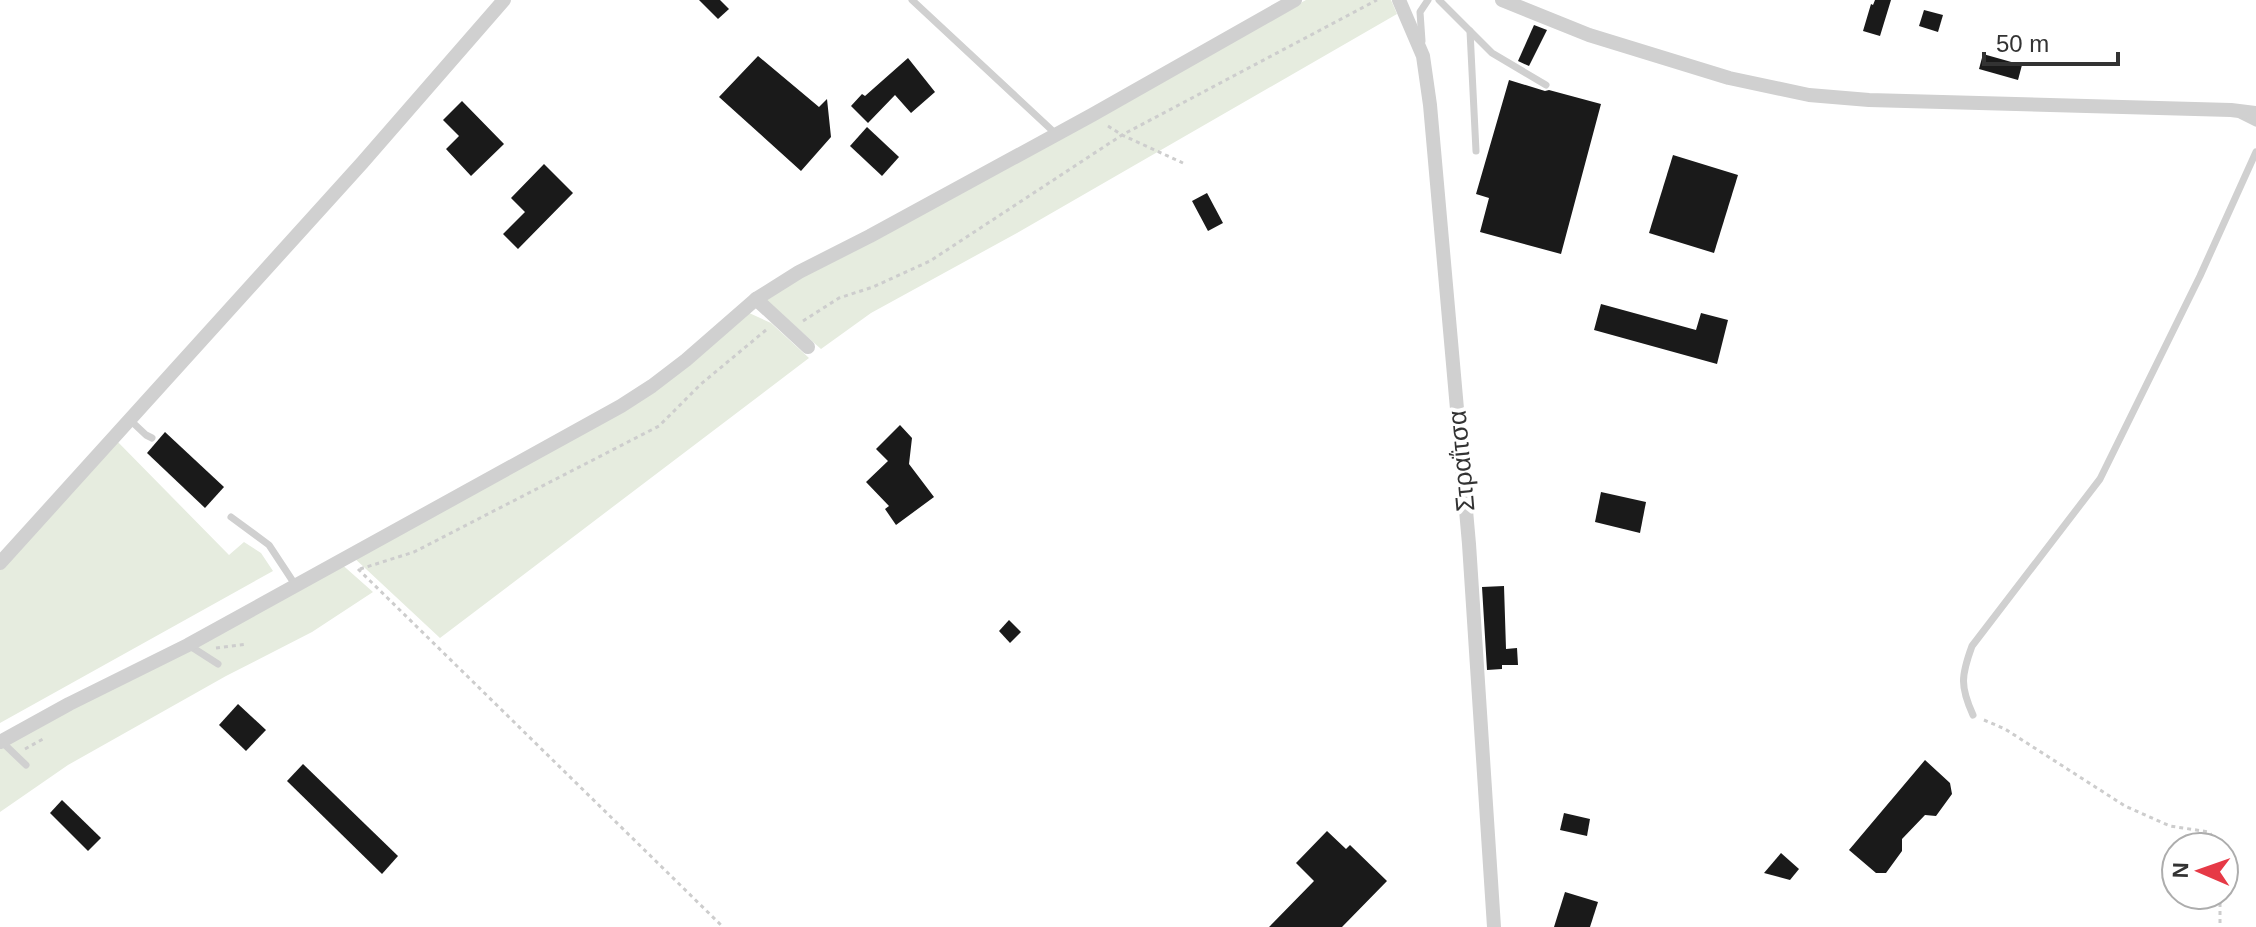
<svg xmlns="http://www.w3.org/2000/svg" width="2256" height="927" viewBox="0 0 2256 927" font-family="Helvetica,sans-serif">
	<rect width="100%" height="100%" fill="#fff"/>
	<g fill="#e6ecdf">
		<path d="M1306,0H1391L1397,14L1017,233L871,313L821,349L778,311L761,303L835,253Z"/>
		<path d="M747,312L771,323L809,358L440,638L351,555L621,411Z"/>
		<path d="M112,436L229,555L244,542L261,553L273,571L0,723V559Z"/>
		<path d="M338,561L373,592L312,632L226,676L68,765L0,812V741Z"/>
	</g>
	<g fill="#1a1a1a">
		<path d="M699,0H720L729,9L718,19Z"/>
		<path d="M1875,0H1891L1880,36L1863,31L1871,4L1873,5Z"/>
		<path d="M1924,10L1943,15L1938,32L1919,26Z"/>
		<path d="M1534,25L1547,30L1529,66L1518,61Z"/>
		<path d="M1983,54L2022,65L2018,80L1979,69Z"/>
		<path d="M758,56L819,107L827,99L831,137L801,171L719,97Z"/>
		<path d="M908,58L935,92L911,113L895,95L868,123L851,106L862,94L865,96Z"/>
		<path d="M1509,80L1545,91L1549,90L1601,104L1561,254L1480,232L1489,198L1476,194Z"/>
		<path d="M462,101L504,144L471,176L446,149L459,136L443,120Z"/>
		<path d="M867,127L899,157L882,176L850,146Z"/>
		<path d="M1673,155L1738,175L1714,253L1649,233Z"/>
		<path d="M544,164L573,193L518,249L503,234L525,212L511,198Z"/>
		<path d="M1207,193L1223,223L1208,231L1192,201Z"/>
		<path d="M1601,304L1696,330L1701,313L1728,320L1717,364L1594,330Z"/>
		<path d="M900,425L912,438L909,464L934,497L896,525L885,509L889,506L866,482L888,461L876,449Z"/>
		<path d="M165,432L224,487L205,508L147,453Z"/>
		<path d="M1601,492L1646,502L1640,533L1595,522Z"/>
		<path d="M1504,586L1506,649L1517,648L1518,665H1502V669L1487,670L1482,587Z"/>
		<path d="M1009,620L1021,632L1010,643L999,631Z"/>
		<path d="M238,704L266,730L246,751L219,725Z"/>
		<path d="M1925,760L1950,783L1952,794L1936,816L1925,815L1902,839V851L1886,873H1876L1849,850Z"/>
		<path d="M303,764L398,856L382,874L287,781Z"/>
		<path d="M62,800L101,838L88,851L50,813Z"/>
		<path d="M1564,813L1590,819L1587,836L1560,830Z"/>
		<path d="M1327,831L1346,849L1350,845L1387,881L1342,927H1269L1314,881L1296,863Z"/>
		<path d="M1781,853L1799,869L1790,880L1764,873Z"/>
		<path d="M1565,892L1598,902L1590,927H1554Z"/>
	</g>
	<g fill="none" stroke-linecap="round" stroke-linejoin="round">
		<g stroke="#cdcdcd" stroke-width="3" stroke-dasharray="4 4" stroke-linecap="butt">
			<path d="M1108,126L1122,135L1183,163"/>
			<path d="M803,321L839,298L873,287L930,261L1122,135L1377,0"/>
			<path d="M358,569L723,927"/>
			<path d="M360,569L414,552L659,426L701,384L766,330"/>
			<path d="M216,648L247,644"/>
			<path d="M1984,720L2005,729L2125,806L2170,826L2209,832L2220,847"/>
			<path d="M25,749L43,739"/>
			<path d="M2220,895V927"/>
		</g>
		<g stroke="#d0d0d0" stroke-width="7">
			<path d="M912,0L1056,134"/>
			<path d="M1439,0L1470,31L1476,151"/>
			<path d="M1470,31L1492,53L1546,85"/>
			<path d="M1422,41L1420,12L1428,0"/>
			<path d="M2240,115L2256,123"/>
			<path d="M130,420L146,435L152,438"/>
			<path d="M231,517L269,545L296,586"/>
			<path d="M190,646L218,664"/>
			<path d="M1973,715C1960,686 1961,676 1972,646L2100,479L2200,276L2256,152"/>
			<path d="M1,741L26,765"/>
		</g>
		<g stroke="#d0d0d0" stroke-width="14">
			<path d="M1399,0L1423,56L1430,105L1469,544L1494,927"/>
			<path d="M1502,0L1589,35L1729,78L1809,95L1869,100L2231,110L2256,113"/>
			<path d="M756,299L808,347"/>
			<path d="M0,563L362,163L504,0"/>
			<path d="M0,742L69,704L188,645L621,406L652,386L686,360L756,299L799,272L870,236L1092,115L1295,0"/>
		</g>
	</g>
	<g text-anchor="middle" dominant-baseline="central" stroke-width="8" stroke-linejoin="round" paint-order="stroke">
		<g font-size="26" fill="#333" stroke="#fff">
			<text transform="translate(1461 461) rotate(-95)">Στραΐτσα</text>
		</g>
	</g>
	<g transform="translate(2200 871) rotate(272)"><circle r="38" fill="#ffffff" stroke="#adadad" stroke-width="2"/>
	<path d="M0-6L14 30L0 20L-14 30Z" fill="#e63946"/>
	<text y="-12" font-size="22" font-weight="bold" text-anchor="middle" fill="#333333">N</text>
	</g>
	<path d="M1984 52v12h134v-12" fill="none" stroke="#333333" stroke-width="4"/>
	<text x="1996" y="52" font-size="24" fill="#333333" stroke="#ffffff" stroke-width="6" paint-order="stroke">50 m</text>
</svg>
